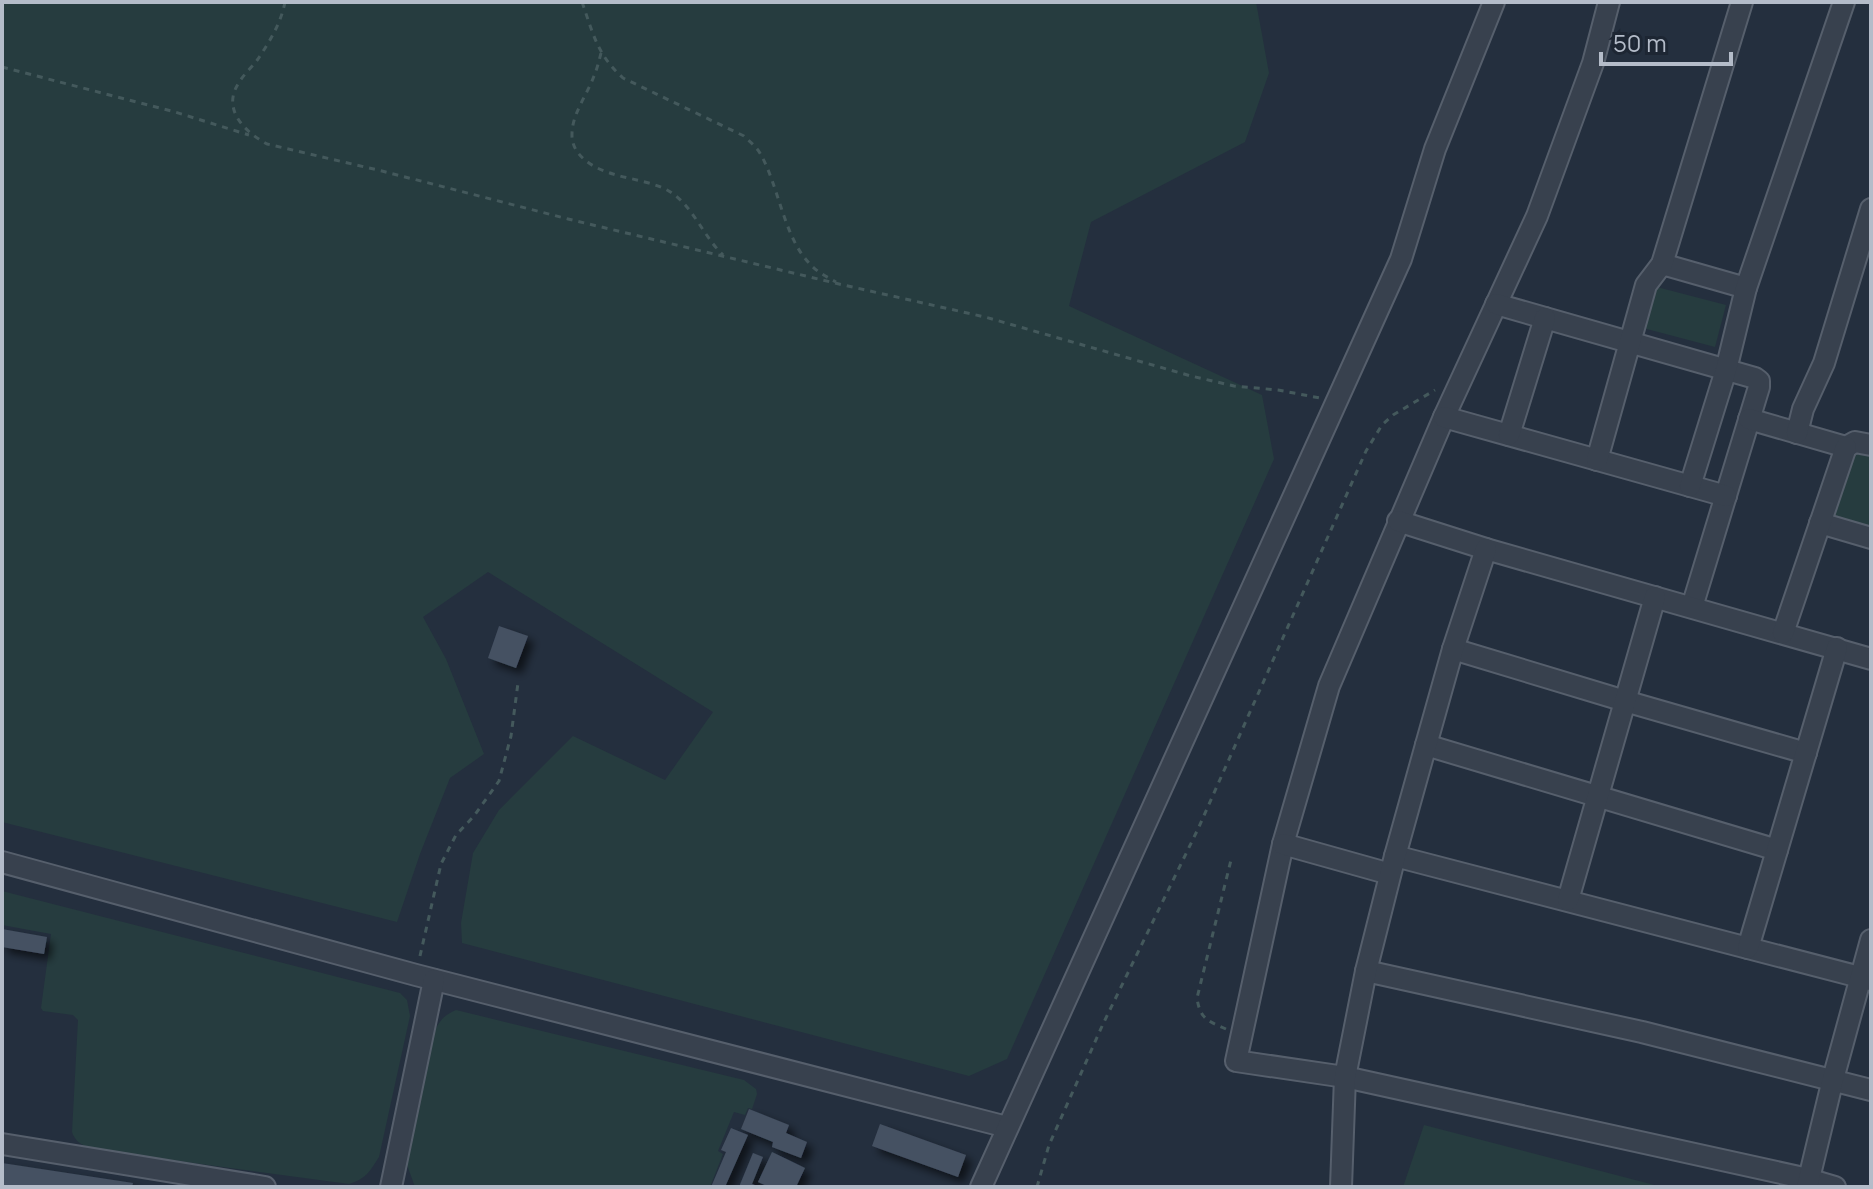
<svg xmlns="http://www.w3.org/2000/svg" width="1873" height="1189" viewBox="0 0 1873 1189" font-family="Manrope,sans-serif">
	<defs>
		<filter id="shadow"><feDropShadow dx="6" dy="6" stdDeviation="4" flood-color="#0009"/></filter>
	</defs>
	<rect width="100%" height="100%" fill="#242f3e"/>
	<g fill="#263c3f">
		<path d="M2,2H1256L1269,73L1245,142L1091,222L1069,306L1262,395L1274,459L1007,1059L969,1076L462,943L461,923L473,853L499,810L573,736L665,780L713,712L488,572L423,617L446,659L484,754L450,778L420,854L397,922L2,822Z"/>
		<path d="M1653,286L1726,305L1715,347L1643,328Z"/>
		<path d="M1851,451L1871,452V535L1829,518Z"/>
		<path d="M2,891L400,993L407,1000L410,1016L379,1157C370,1171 366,1179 349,1184L105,1151C91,1148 77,1147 72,1132L78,1020L73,1015L43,1011L41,1008L51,934L2,925Z"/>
		<path d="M456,1010L744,1080L756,1089L757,1094L752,1109L748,1108L745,1115L734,1112L718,1151L723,1154L710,1187H415L407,1165L408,1155L434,1033C439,1021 444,1015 456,1010Z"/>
		<path d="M1424,1125L1662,1187H1403Z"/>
	</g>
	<g fill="#455162" filter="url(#shadow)">
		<path d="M499,626L528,636L516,668L488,658Z"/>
		<path d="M2,929L47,937L44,954L2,947Z"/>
		<path d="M749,1109L789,1125L786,1133L807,1142L801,1158L772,1147L773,1142L741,1129Z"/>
		<path d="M880,1124L966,1155L958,1177L872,1146Z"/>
		<path d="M731,1128L748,1135L725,1187H711L726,1152L721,1150Z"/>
		<path d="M772,1152L805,1168L796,1187H769L758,1182Z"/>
		<path d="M753,1153L763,1157L752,1184L760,1187H739Z"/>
		<path d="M2,1163L133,1183L132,1187H2Z"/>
	</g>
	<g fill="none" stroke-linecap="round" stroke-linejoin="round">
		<defs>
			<g id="minor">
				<path d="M1609,2L1593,63L1537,216L1444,417L1329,686L1283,844L1236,1061L1345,1077L1808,1179L1835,1187"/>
				<path d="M1662,264L1746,288"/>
				<path d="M1496,304L1755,378L1759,381V387L1692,607"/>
				<path d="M1444,417L1726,496"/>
				<path d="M1749,419L1846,447L1855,442L1871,445"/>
				<path d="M1797,433L1803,409L1824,363L1871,209"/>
				<path d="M1509,435L1545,318"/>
				<path d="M1597,460L1646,285L1662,264L1742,2"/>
				<path d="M1690,486L1726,370L1746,288L1844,2"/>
				<path d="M1398,521L1486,549L1871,659"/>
				<path d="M1820,523L1871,538"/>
				<path d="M1783,633L1846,447"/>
				<path d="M1453,649L1625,701L1806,753"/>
				<path d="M1426,745L1777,850"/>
				<path d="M1283,844L1390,874"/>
				<path d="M1395,856L1871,980"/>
				<path d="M2,862L416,975L1007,1127"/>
				<path d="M1568,900L1655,597"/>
				<path d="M1748,948L1837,648"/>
				<path d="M1366,971L1642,1032L1871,1090"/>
				<path d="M2,1144L265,1187"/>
				<path d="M391,1187L434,980"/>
				<path d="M981,1187L1401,259L1435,149L1494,2"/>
				<path d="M1341,1187L1345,1077L1366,971L1395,856L1426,745L1453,649L1486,549"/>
				<path d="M1807,1187L1833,1079L1871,940"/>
			</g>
		</defs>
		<use href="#minor" stroke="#565f6c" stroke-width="24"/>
		<g stroke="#44595c" stroke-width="3" stroke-dasharray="6 6" stroke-linecap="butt">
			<path d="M285,2C281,23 270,41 258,59C252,67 243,75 238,84C222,110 245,132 267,144L382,171L568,219L839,284L985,317L1191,376L1234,386L1278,390L1320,398"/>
			<path d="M582,2C593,33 597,55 623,78L744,136C750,142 757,147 761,155C779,187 784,238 810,264C817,272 827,277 836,282"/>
			<path d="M601,53C599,61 597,69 594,76C587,95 572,114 572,134C571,156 595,169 613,174C632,180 656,182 672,193C693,207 704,237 723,255"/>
			<path d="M2,67L175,112L249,135"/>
			<path d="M420,956L441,864L456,835L474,816L499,781L511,736L518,683"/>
			<path d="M1226,1029C1208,1021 1200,1019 1197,998L1231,860"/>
			<path d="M1037,1187L1049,1145L1103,1024L1198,829L1366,451L1382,425L1393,415L1435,390"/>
		</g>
		<use href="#minor" stroke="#38414e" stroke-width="20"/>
	</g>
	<rect width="1873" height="1189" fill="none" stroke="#b4bcc9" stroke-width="8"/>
	<path d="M1601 52v12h130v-12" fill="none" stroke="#b4bcc9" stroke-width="4"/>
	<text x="1613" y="52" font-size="24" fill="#b4bcc9" stroke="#1d2633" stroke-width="6" paint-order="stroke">50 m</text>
</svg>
